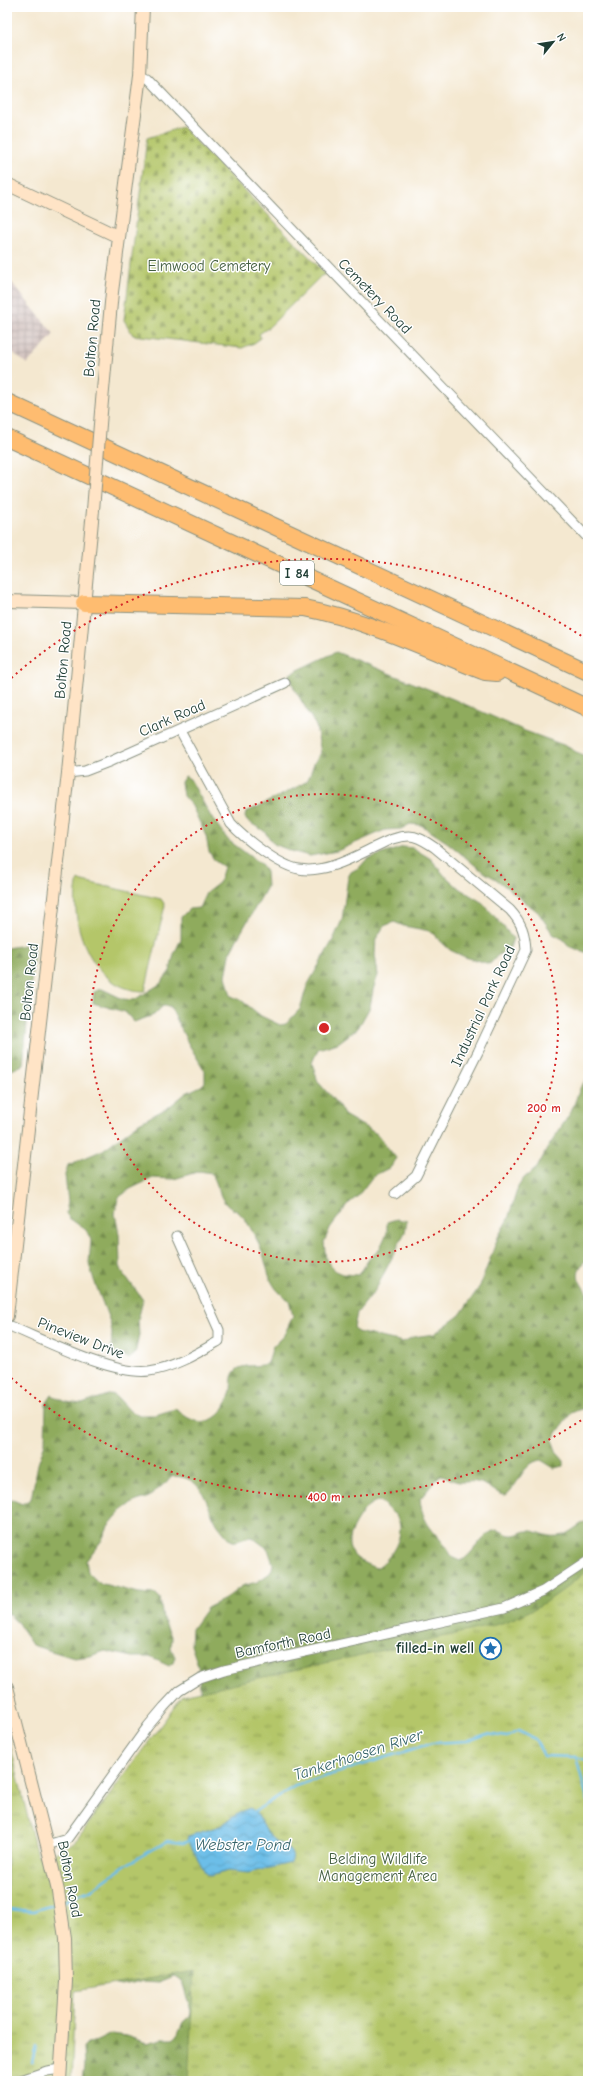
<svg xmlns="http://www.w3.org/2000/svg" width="595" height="2088" viewBox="0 0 595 2088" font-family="'Comic Neue',sans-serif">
	<defs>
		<pattern id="industrial-grid" width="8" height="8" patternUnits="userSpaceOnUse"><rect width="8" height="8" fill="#d0c0bc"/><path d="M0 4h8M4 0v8" fill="none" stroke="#a89d9a"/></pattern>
		<pattern id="forest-firs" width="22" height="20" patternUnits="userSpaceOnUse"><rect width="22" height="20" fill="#8fab5d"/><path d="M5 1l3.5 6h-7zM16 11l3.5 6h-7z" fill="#748c4e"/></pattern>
		<pattern id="cemetery-stones" width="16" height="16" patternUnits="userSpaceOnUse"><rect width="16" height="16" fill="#b4c669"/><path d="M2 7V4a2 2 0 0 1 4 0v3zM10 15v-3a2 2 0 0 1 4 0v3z" fill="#92a257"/></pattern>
		<pattern id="park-tufts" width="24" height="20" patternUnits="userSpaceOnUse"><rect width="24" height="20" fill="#b4c669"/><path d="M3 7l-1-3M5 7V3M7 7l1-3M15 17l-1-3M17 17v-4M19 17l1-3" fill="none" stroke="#92a257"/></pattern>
		<pattern id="water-waves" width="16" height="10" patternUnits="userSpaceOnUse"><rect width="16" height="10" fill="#6cbee8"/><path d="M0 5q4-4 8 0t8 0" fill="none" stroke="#589cbd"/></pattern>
	</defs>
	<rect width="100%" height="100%" fill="#fff"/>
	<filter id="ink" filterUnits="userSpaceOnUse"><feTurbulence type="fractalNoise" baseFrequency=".025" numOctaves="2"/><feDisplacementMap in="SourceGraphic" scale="8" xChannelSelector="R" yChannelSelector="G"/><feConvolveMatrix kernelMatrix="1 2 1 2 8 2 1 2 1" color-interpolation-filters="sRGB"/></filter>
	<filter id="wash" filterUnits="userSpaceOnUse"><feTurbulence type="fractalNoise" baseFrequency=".012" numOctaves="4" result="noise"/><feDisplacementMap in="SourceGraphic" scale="16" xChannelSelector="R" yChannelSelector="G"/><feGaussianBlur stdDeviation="0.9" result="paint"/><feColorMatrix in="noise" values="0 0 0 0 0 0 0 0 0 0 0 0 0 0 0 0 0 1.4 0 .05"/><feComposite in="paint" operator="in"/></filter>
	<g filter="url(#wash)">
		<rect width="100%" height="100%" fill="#f4e8d0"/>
		<path fill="url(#industrial-grid)" d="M7,277L54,334L27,364L7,348Z"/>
		<path fill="#b4c669" stroke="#6a824e" d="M78,880L161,899L165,905L145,991C93,992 67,923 78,880Z"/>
		<g fill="url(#forest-firs)" stroke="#577448" fill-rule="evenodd">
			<path d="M336,652L453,699L525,731L566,746L588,759V953L570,947L563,939L553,934L538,912L496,879L482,871L448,843L421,825L410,824L401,829L385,830L337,851L310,856L294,852L274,844L264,831L247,821L245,817L246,812C252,810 304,784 307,781C313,771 311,764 321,753L316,726L294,688L290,674Z"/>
			<path d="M185,776L190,779L210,815L228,840L262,865L266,872L267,887L231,950L226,976L231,996L241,1000L261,1016L280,1025L286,1024L300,1009L307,986L333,940L342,920L348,877L351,872L360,867L367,859L403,847L413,848L431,859L444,875L460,889L483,903L513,938L510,948L497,956L490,964L465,957L450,950L430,931L404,926L394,922L384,926L376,939L375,955L378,975L373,990L370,1007L358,1028L338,1043L318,1049L312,1063L318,1082L339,1106L344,1115L377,1134L396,1158L391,1167L373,1176L357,1197L349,1203L330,1228L324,1242L326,1260L334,1270L343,1274L359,1275L369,1259L379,1250L387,1233V1222L397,1219L407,1221L405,1232L376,1289L357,1313L354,1328L357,1332L403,1342L413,1337L434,1334L460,1315L480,1286L498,1237L508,1219L518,1187L524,1178L537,1168L547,1149L571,1112L581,1086L588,1078V1258C573,1272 577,1279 588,1294V1411L581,1409L571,1413L552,1440L557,1453L564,1461V1466L554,1468L541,1460C523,1462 519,1485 506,1495C497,1495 492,1487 483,1484C473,1479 463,1484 455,1481C449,1479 446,1475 440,1475L420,1499C423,1530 440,1533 452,1557L461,1561C474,1554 479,1537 493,1531C499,1528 504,1534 510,1535C517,1536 521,1531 528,1531C537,1530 547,1538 558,1536C570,1535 577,1524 588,1521V2081H181L177,2076L163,2077L150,2081H82L84,2067L83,2047L87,2043L97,2041L111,2034L126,2036L147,2043L162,2039H173L177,2036L183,2022L190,2016L191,2011L182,1981L173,1977L158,1983L142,1982L121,1986L106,1983L88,1828L94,1813L201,1696L198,1665L191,1645L192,1629L207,1608L225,1599L242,1586L257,1582L270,1573L272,1569L273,1564L268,1549L252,1537C245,1537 239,1542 233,1541C229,1540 227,1536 224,1533C221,1529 217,1525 215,1520C204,1499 203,1477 173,1476L149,1497L134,1502L121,1511L108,1526L102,1540L86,1561L88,1572L99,1583L139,1593L156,1594L160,1598L163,1619L172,1638L171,1648L175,1657L173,1663L169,1666L150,1657H133L105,1651L90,1656L74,1658L32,1645L18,1623L7,1613V1502L13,1500L22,1504L31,1499L38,1464L45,1443L46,1404L52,1395L66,1402L82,1404L111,1394L116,1396L130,1411L140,1415H155L175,1409C181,1412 186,1418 193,1420C214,1427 227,1409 231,1390C232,1383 230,1376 236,1370C244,1363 259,1368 268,1363L273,1346L284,1335L293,1316L289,1300C263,1284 270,1263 257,1240C252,1231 246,1218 238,1212C233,1209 229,1208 225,1203C218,1194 218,1182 211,1173L200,1171L174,1179L153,1178L130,1189L118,1198L115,1214L119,1234L120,1266L122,1271L143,1300L138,1320L139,1335L135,1354L129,1359L122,1355L113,1354L111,1350L112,1333L110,1322L94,1280L89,1263L91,1240L86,1230L69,1218L66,1213L68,1202L65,1175L68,1165L103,1150L139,1123L169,1107L186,1093L201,1086L205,1082V1071L188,1043L170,1006H163L154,1015L134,1022L125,1012L93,1003L94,992L102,989L123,999L134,1000L160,984L170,971L174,954L181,939V917L189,909L199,908L206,893L219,883L224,867L215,861L209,852L206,836L192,806L183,796L181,782ZM377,1501C384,1502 384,1506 389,1510C391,1512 394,1513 396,1516C408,1532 391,1560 376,1568C348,1558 341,1545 358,1519C364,1510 367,1505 377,1501Z"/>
			<path d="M35,943L23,1065L7,1072V948Z"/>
		</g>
		<path fill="url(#cemetery-stones)" stroke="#6a824e" d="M182,127L326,274L321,276L268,328L259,334L261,338L254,343L242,348L133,335L124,320L147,138Z"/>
		<path fill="url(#park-tufts)" stroke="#6a824e" d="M588,1569V2081H188L194,1971L75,1991L71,2081H7V1731L37,1856C53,1853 67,1850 78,1838L183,1695L499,1624C534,1612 561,1594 588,1569Z"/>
		<path fill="url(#water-waves)" stroke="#467e8e" d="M250,1808C259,1812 263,1828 270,1836C275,1843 285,1844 290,1851C293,1855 293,1858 291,1863L248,1873L229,1871L210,1876L205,1872L187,1839L188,1836L220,1826L242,1811Z"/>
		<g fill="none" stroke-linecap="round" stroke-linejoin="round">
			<g stroke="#6cbee8" stroke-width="2.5">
				<path d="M576,1757L588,1802"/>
				<path d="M252,1813L295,1786L432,1743L467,1741L487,1734L507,1737L518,1731L535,1739L544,1756L576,1757L588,1760"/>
				<path d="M63,1902L94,1888L129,1863L168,1841L183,1843L191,1840"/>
				<path d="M7,1909L34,1911L56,1904"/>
				<path d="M32,2062L36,2047"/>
			</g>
		</g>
	</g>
	<g filter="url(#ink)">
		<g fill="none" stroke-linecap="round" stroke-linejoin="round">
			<defs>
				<g id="street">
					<path d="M140,75L147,78L588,538"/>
					<path d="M180,731L231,824C244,838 279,866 299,869C325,874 354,857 377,846C387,841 397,836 409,836C418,836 426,842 434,847L510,910C522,923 525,933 526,950L478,1052L416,1176L395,1194"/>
					<path d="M68,773L85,771L111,761L285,683"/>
					<path d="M7,1325C42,1339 113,1376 149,1371C173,1368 198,1353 219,1341V1330L177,1236"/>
					<path d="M47,1845L67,1839L148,1726L164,1707L179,1691L200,1678L224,1670L504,1608L543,1591L588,1561"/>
					<path d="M18,2081L47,2071L61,2069"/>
				</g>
				<g id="secondary">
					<path d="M7,184L119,237"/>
					<path d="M101,412L112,292L140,75L143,7"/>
					<path d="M7,601L84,603"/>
					<path d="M7,1316L68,773L93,510"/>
					<path d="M7,1687L47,1845L58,1891L65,1938L66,1981L60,2081"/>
				</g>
				<g id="highway">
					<path d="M7,402L588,672"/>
					<path d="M7,438L588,708"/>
					<path d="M84,603L305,608C367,620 427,649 485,672L497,673"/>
				</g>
			</defs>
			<use href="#street" stroke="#8a9282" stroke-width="11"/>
			<use href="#secondary" stroke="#8a9282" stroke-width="14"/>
			<use href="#highway" stroke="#8a9282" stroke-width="18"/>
			<use href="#street" stroke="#fff" stroke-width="9"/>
			<use href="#secondary" stroke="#ffe4c6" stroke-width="12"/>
			<use href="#highway" stroke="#febc70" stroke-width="16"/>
			<defs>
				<path id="secondary-bridge" d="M93,510L101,412"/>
			</defs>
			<use href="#secondary-bridge" stroke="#8a9282" stroke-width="14" stroke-linecap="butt"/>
			<use href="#secondary-bridge" stroke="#ffe4c6" stroke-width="12"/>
		</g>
	</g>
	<g fill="none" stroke="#d62828" stroke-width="2" stroke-dasharray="2 4">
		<circle cx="324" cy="1028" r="234"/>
		<path d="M586 1417A469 469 0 0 1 7 1374M7 682A469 469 0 0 1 586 639"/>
	</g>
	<defs>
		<symbol id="sight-ring" viewBox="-11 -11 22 22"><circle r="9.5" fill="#fff" stroke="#1f6fb2" stroke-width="1.5"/><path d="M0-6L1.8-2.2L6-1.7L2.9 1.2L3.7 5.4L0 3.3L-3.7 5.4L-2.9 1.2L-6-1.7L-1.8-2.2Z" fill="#1f6fb2"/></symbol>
	</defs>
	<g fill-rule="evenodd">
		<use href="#sight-ring" x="478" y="1636" width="25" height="25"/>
	</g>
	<g text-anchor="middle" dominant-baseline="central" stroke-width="3" stroke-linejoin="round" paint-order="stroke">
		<rect fill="#fff" stroke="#627771" stroke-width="1" x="280" y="561" width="34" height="24" rx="3"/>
		<g font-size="14" font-weight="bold" fill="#1f3d34">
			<text x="297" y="573">I 84</text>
		</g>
		<g font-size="15" fill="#445f41" stroke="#fff">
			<text x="209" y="266">Elmwood Cemetery</text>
			<text x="378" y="1859">Belding Wildlife<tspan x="378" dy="17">Management Area</tspan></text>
		</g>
		<g font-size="15" fill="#1f3d34" stroke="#fff">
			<text transform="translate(375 296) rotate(46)">Cemetery Road</text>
			<text transform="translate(92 338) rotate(-85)">Bolton Road</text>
			<text transform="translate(63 660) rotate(-85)">Bolton Road</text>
			<text transform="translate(172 718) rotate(-24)">Clark Road</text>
			<text transform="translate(29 982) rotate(-84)">Bolton Road</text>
			<text transform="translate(483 1006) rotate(-65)">Industrial Park Road</text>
			<text transform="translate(81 1338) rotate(21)">Pineview Drive</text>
			<text transform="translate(283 1643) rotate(-12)">Bamforth Road</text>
			<text transform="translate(70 1879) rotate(79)">Bolton Road</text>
		</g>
		<g font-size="15" font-weight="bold" fill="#1f3d34" stroke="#fff" text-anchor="end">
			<text x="474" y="1648">filled-in well</text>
		</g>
		<g font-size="16" font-style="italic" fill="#36646a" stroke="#fff">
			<text transform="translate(358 1755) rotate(-18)">Tankerhoosen River</text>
			<text x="243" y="1845">Webster Pond</text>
		</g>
	</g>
	<circle cx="324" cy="1028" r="6" fill="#d62828" stroke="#fff" stroke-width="2"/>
	<g font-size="12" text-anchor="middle" font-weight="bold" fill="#d62828" stroke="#fff" stroke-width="3" stroke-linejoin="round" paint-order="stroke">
		<text x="544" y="1112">200 m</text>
		<text x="324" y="1501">400 m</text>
	</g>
	<rect width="595" height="2088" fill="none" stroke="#fff" stroke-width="24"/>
	<g transform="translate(553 42) rotate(60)" stroke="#ffffff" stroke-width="3" paint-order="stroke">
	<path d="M0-3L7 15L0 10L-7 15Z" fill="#1f3d34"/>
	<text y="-6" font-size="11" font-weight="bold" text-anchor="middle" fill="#1f3d34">N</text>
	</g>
</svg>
